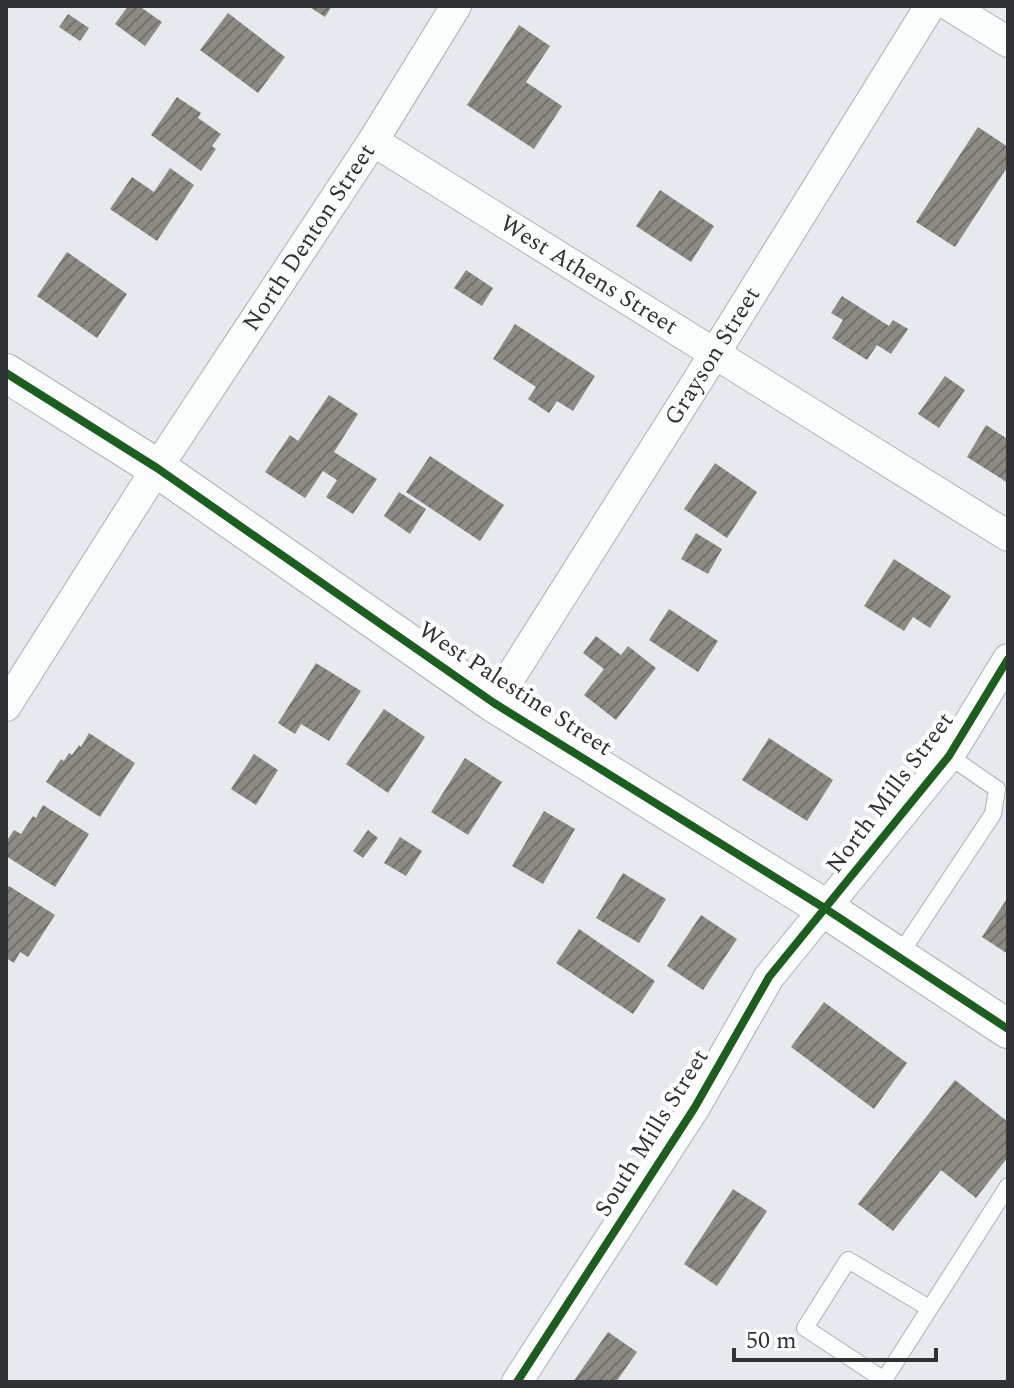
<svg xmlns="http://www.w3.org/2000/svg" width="1014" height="1388" viewBox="0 0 1014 1388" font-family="Spectral,serif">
	<defs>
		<pattern id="building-hatch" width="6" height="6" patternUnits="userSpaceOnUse" patternTransform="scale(2)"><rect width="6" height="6" fill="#8c8a82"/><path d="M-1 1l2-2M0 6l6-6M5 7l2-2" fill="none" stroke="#73716b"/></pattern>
	</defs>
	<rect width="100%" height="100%" fill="#e6e9ed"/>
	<g fill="url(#building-hatch)">
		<path d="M128,6H139L162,22L145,46L115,24Z"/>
		<path d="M308,6H332L325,17Z"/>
		<path d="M228,13L285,57L258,93L200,50Z"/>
		<path d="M68,14L89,28L80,41L59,27Z"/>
		<path d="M519,25L550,46L526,82L562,106L534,149L467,105Z"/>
		<path d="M177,97L201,113L198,118L221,134L212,146L216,149L201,171L151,135Z"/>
		<path d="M978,127L1008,147V166L955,247L916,222Z"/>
		<path d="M170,168L194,185L157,241L110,209L132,177L154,192Z"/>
		<path d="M660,190L714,226L691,262L636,226Z"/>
		<path d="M67,252L127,294L97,338L37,296Z"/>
		<path d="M466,270L493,288L482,306L454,288Z"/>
		<path d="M842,296L889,326L893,320L908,329L891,354L877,345L867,360L832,338L843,320L831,313Z"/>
		<path d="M515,324L595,376L573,411L557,401L549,413L528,399L536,387L493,359Z"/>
		<path d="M945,376L965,390L939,428L918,414Z"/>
		<path d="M329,395L358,414L334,452L377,479L353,514L326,497L337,480L323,471L305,498L265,472L290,435L298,441Z"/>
		<path d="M986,425L1006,438L1008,434V483L967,457Z"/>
		<path d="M430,456L504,505L480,541L406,492Z"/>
		<path d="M715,463L757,492L727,538L684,509Z"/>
		<path d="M399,492L426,509L410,534L384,516Z"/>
		<path d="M696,533L722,549L708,574L681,559Z"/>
		<path d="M894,559L951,596L930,628L913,617L904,631L864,606Z"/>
		<path d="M669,609L718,641L698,672L649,640Z"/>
		<path d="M596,636L621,655L628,646L656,668L616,720L584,695L604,669L583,653Z"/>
		<path d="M316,663L361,691L329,741L301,724L295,734L278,723Z"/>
		<path d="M384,709L425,737L388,793L346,764Z"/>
		<path d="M89,733L135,763L100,817L46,782L61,759L64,761L69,753L72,755L79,745L81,747Z"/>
		<path d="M769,738L833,780L807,821L742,780Z"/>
		<path d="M254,754L278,770L256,805L231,789Z"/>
		<path d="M465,758L502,782L468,835L431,812Z"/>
		<path d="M43,805L89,834L55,887L6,856V842L14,830L21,834L33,816L36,818Z"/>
		<path d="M544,811L575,829L543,884L512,866Z"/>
		<path d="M368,830L378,838L363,858L353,851Z"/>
		<path d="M400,837L422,851L406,876L384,863Z"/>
		<path d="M623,873L666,899L639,943L596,918Z"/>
		<path d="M9,886L55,915L28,957L20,952L14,963L6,958V890Z"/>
		<path d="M1008,897V954L982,937Z"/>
		<path d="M701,915L737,939L703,990L667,966Z"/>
		<path d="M579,929L655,981L633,1014L556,963Z"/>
		<path d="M824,1002L907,1063L874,1109L791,1047Z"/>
		<path d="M955,1080L1008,1122V1157L976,1198L941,1170L893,1231L858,1204Z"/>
		<path d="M733,1189L767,1211L717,1286L684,1264Z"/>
		<path d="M608,1332L637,1352L616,1382H573Z"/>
	</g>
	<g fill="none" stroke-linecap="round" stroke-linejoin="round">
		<defs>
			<g id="service">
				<path d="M898,957L993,814L997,789L949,756"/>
				<path d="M929,1308L848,1260L805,1328L884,1380L1008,1186"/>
			</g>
			<g id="minor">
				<path d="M950,6L1008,42"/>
				<path id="s1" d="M373,141L1008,536"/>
				<path id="s2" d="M494,703L715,353L930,6"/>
				<path id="s3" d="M6,706L157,468L373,141L456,6"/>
				<path d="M517,1382L695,1107L769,977L949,756L1008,659"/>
			</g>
			<path id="tertiary" d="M6,373L157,468L494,703L826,909L1008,1029"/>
		</defs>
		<use href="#service" stroke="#aeb1b4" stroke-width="18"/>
		<use href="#minor" stroke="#aeb1b4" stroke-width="32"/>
		<use href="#tertiary" stroke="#aeb1b4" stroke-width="40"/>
		<use href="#service" stroke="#fbfcfc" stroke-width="16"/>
		<use href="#minor" stroke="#fbfcfc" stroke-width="30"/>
		<use href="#tertiary" stroke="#fbfcfc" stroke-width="38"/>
		<defs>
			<g id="cycleway">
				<path d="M6,373L157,468L494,703L826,909L1008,1029"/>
				<path d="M517,1382L695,1107L769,977L949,756L1008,659"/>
			</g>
		</defs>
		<use href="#cycleway" stroke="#fff" stroke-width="13"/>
		<use href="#cycleway" stroke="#1b5e20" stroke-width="8"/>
	</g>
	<g text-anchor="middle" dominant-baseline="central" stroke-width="8" stroke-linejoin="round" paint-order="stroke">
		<g font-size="24" fill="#303235" stroke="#fff">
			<text stroke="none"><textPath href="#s3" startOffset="558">North Denton Street</textPath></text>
			<text stroke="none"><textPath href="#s1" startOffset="254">West Athens Street</textPath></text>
			<text stroke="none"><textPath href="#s2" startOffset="410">Grayson Street</textPath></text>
			<text transform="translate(515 689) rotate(33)">West Palestine Street</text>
			<text transform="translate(890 793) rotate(-53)">North Mills Street</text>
			<text transform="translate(652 1133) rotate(-58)">South Mills Street</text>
		</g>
	</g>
	<rect width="1014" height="1388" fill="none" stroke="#303235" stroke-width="16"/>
	<path d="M734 1348v12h202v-12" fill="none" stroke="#303235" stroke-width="4"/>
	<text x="746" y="1348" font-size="24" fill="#303235" stroke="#ffffff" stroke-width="6" paint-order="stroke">50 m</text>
</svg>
